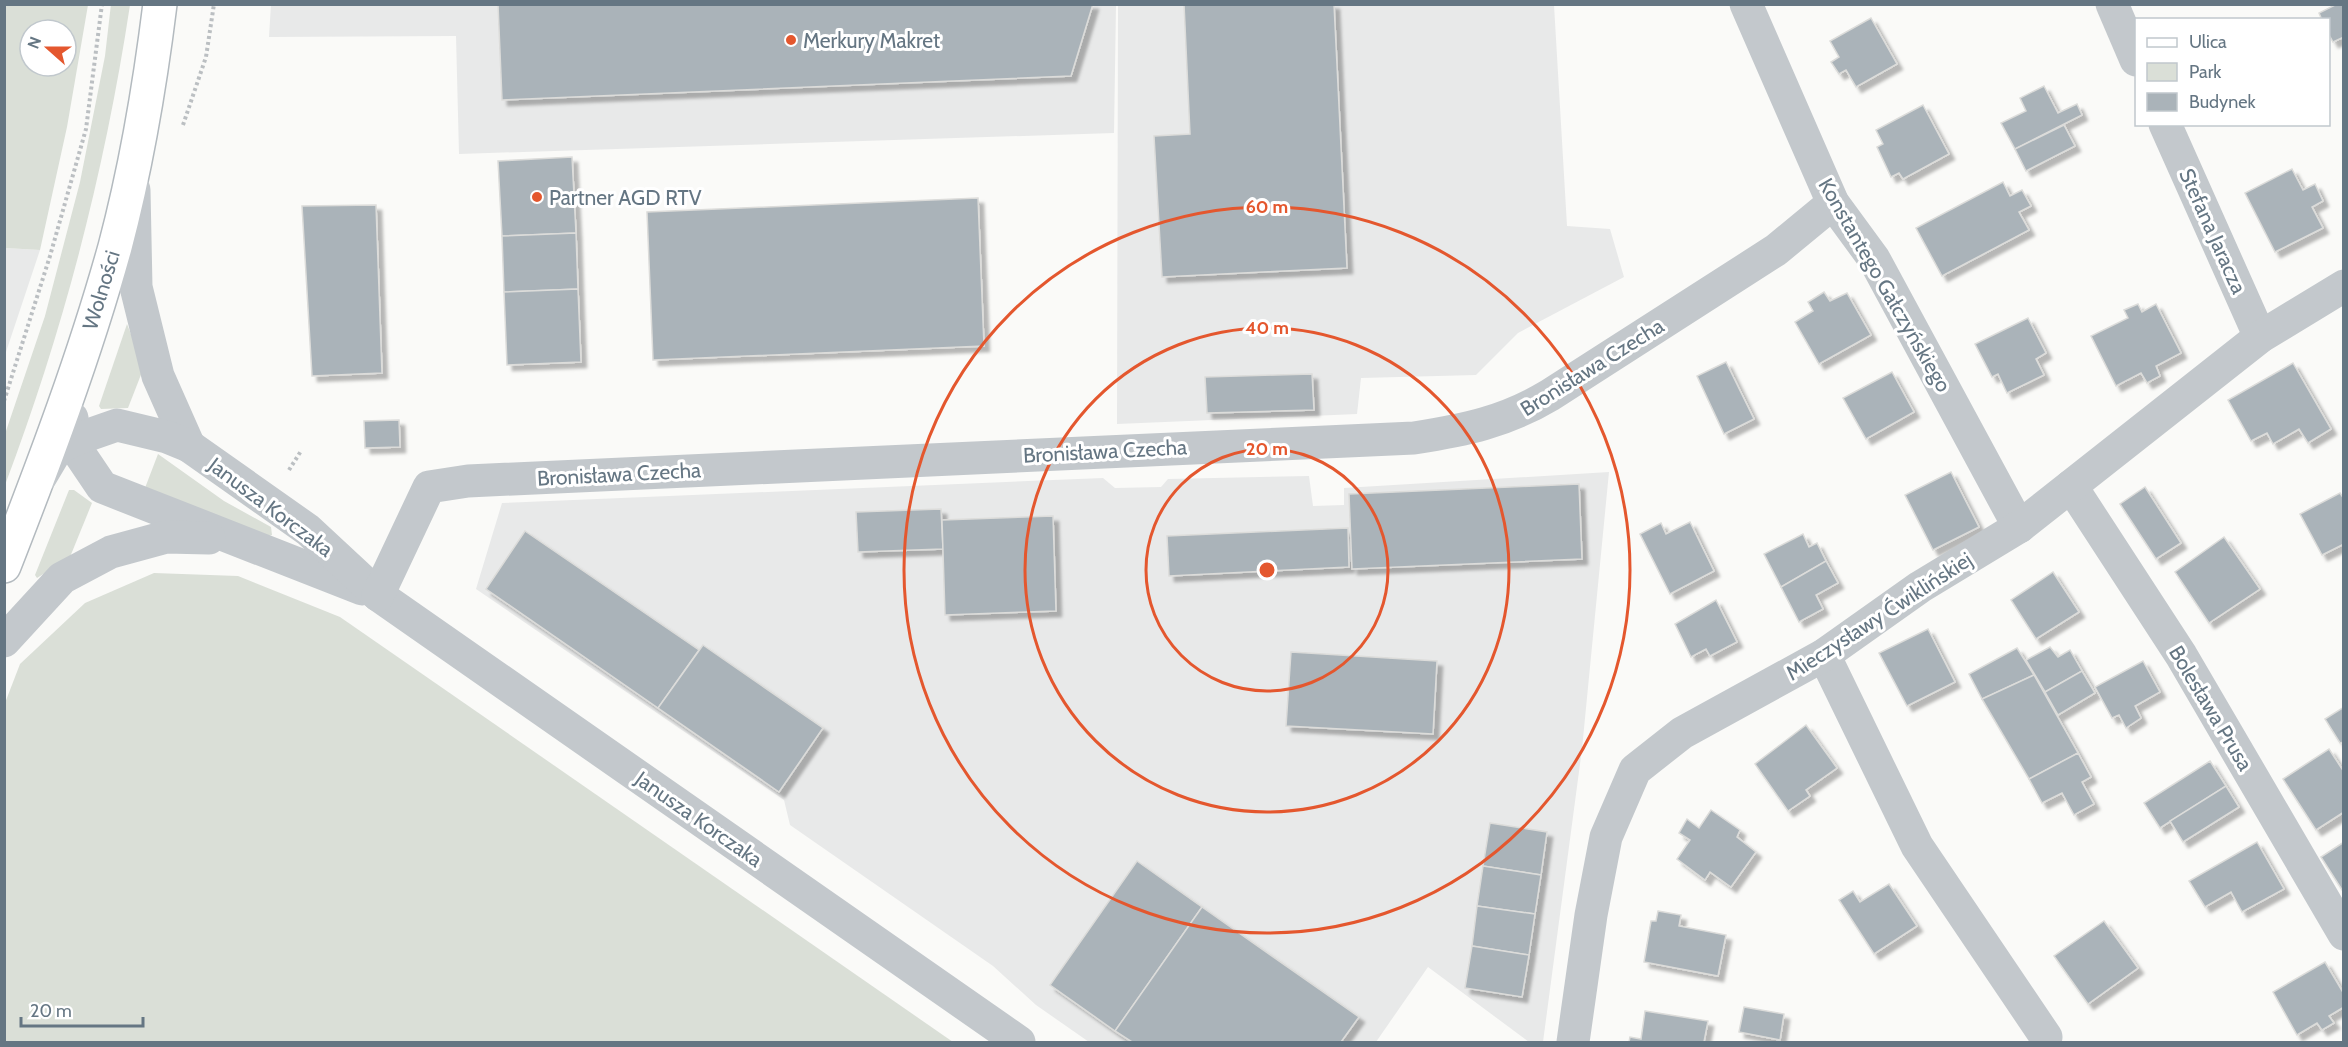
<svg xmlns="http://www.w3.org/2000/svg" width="2348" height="1047" viewBox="0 0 2348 1047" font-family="Cabin,sans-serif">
	<defs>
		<filter id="shadow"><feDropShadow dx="5.5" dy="5.5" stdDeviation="1.5" flood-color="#0004"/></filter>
	</defs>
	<rect width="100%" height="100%" fill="#fafaf8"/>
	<g fill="#e8e9e9">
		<path d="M271,4L1116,5L1114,133L459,154L456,36L269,37Z"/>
		<path d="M1118,5H1554L1567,226L1610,229L1624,277L1518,333L1476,375L1361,378L1357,414L1117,424Z"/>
		<path d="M5,248L40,250L5,355L4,248Z"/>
		<path d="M1609,472L1582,749L1543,1042H1529L1428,967L1376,1042H1089L1036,1005L993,966L790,825L784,800L476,589L502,503L1103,478L1115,488L1161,487L1168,479L1309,476L1313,506L1344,505V488Z"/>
	</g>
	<g fill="#dadfd7" fill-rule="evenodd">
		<path d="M5,4L88,5L67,127L40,250L5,248ZM30,30H66V66H30Z"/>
		<path d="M111,4L130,5C105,170 64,329 5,485V434L45,316L80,182L105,56Z"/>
		<path d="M127,324L144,367L128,408L101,409L99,406Z"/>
		<path d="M158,454L224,501L271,527L272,535L268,536L145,488Z"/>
		<path d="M69,490H74L92,503L70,557L37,578L35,575Z"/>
		<path d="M154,573L238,576L340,617L953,1042H5V703L20,664L85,603Z"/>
	</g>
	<g fill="#aab3b9" stroke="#dcdcda" stroke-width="1.5" filter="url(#shadow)">
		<path d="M498,4H1093L1071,76L502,100Z"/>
		<path d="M1184,4H1334L1347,268L1162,277L1154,136L1190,134Z"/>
		<path d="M2337,4H2344V37L2333,42L2328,33V20H2322L2319,13Z"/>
		<path d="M1871,18L1897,64L1856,87L1846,70L1839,74L1831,62L1839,57L1830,41Z"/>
		<path d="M2044,86L2058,113L2077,104L2082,115L2015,149L2001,123L2026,111L2020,98Z"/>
		<path d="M1923,105L1949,154L1903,179L1899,173L1891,177L1877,147L1883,144L1876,130Z"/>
		<path d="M2064,125L2075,146L2026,171L2015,149Z"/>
		<path d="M572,157L576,233L502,236L498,161Z"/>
		<path d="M2292,169L2303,190L2315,184L2323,201L2312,207L2323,228L2275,252L2245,193Z"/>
		<path d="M2003,182L2010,196L2022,190L2031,206L2019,212L2029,230L1942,276L1916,228Z"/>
		<path d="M978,198L984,346L653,360L647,212Z"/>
		<path d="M376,205L382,373L312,376L302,206Z"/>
		<path d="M576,233L578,289L504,292L502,236Z"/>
		<path d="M578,289L581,362L507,365L504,292Z"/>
		<path d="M1824,292L1830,301L1847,293L1871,335L1819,364L1795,322L1813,311L1808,302Z"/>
		<path d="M2138,304L2142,312L2156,304L2181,353L2156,366L2160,376L2147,383L2141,373L2116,386L2091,336L2128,318L2124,310Z"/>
		<path d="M2028,318L2046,353L2036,359L2044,375L2007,393L1998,374L1992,377L1975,344Z"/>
		<path d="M1726,362L1754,419L1724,434L1697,376Z"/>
		<path d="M2293,363L2331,429L2308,443L2299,429L2273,444L2267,433L2251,441L2228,400Z"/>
		<path d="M1892,372L1914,412L1866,439L1843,398Z"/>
		<path d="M1312,374L1314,410L1207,413L1205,377Z"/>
		<path d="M399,420L400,447L365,448L364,421Z"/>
		<path d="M1951,472L1979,527L1933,550L1905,495Z"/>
		<path d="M1579,484L1582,559L1352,569L1349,494Z"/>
		<path d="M2145,487L2181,543L2156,559L2120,504Z"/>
		<path d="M2340,493L2344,499V544L2322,555L2300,514Z"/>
		<path d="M941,509L943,549L858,552L856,512Z"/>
		<path d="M1053,516L1056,611L945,615L942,520Z"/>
		<path d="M1690,522L1714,571L1670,594L1640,534L1661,523L1666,534Z"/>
		<path d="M1348,528L1349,567L1169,576L1167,536Z"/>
		<path d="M525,531L699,650L658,708L486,589Z"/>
		<path d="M1803,534L1809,547L1817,543L1826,561L1781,587L1764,554Z"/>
		<path d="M2224,537L2260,589L2209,623L2175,572Z"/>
		<path d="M1826,561L1838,583L1816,595L1823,609L1799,622L1781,587Z"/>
		<path d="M2053,572L2079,612L2036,639L2011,600Z"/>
		<path d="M1716,600L1737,642L1710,656L1706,649L1691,657L1675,624Z"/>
		<path d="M1928,629L1955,682L1907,706L1879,653Z"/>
		<path d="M703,645L823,728L779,792L658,708Z"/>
		<path d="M2050,647L2058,657L2070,650L2082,671L2045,692L2026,660Z"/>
		<path d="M2017,648L2034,675L1982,699L1969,674Z"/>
		<path d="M1291,652L1437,661L1433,734L1286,726Z"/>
		<path d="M2143,661L2160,692L2135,706L2141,718L2126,728L2119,715L2112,718L2095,687Z"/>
		<path d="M2082,671L2095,693L2058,715L2045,692Z"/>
		<path d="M2034,675L2078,753L2029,779L1982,699Z"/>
		<path d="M2344,707V742L2340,743L2325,719Z"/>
		<path d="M1806,725L1837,768L1806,790L1810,796L1788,811L1755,764Z"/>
		<path d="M2329,749L2344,772V812L2316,830L2283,779Z"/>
		<path d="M2078,753L2091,777L2082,782L2094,804L2074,815L2062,793L2042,803L2029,779Z"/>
		<path d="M2210,761L2226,786L2160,828L2144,803Z"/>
		<path d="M2226,786L2239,807L2183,842L2170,821Z"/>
		<path d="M1711,810L1740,830L1737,837L1756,852L1731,887L1710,872L1705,880L1677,859L1690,840L1679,833L1687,819L1699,828Z"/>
		<path d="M1490,823L1547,832L1541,875L1483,866Z"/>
		<path d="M2257,842L2284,889L2242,912L2231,892L2205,907L2189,881Z"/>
		<path d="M2344,842V893L2321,857Z"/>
		<path d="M1137,861L1202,907L1115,1031L1050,985Z"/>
		<path d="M1483,866L1541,875L1535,914L1477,906Z"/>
		<path d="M1889,884L1917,926L1874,954L1839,900L1853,891L1860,902Z"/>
		<path d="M1477,906L1535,914L1529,955L1472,946Z"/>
		<path d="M1202,907L1359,1017L1341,1042H1132L1115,1031Z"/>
		<path d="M1658,911L1681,915L1679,926L1726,935L1718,976L1644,962L1651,921H1656Z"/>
		<path d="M2104,921L2138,968L2088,1004L2054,956Z"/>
		<path d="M1472,946L1529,955L1522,997L1465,988Z"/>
		<path d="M2325,962L2344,994V1007L2329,1016L2334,1023L2322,1030L2317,1023L2297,1035L2273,992Z"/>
		<path d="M1744,1007L1784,1014L1780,1040L1739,1032Z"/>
		<path d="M1645,1011L1708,1021L1704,1042H1629L1630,1037L1641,1039Z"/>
	</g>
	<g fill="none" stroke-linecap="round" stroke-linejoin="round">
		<defs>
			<path id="secondary" d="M4,566C45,461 85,355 115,247C136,168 150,85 160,4"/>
		</defs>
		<use href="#secondary" stroke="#b3babf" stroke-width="36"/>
		<g stroke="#bbbfc2" stroke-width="4" stroke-dasharray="3 3" stroke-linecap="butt">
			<path d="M183,125L206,57L214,4"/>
			<path d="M4,401L50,256L86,129L102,4"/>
			<path d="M289,470L301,451"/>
		</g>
		<g stroke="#c3c8cc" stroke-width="33">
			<path d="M1746,4L1833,203L1874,259L2019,527"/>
			<path d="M2112,4L2136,60"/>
			<path d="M2165,124L2260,337"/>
			<path d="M134,190L136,287L158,376L189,446"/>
			<path d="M72,418L75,447L102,487L362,589"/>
			<path d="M41,476L57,449L74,440L117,425L167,437L189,446L308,530L378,595L1019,1042"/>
			<path d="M2071,486L2181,655L2344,934"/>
			<path d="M378,595L429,487L468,481L1414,438C1465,430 1505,422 1550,395L1776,250L1833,203"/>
			<path d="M4,641L62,578L111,552L166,537L209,538"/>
			<path d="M1824,655L1917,846L2046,1037"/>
			<path d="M1573,1042L1591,915L1606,837L1635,770L1682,733L1824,655L1920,587L2019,527L2260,337L2344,286"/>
		</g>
		<use href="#secondary" stroke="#fff" stroke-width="33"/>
	</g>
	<g fill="none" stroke="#e4572e" stroke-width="3">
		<circle cx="1267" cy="570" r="121"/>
		<circle cx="1267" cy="570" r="242"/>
		<circle cx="1267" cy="570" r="363"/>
	</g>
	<g fill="#e4572e" stroke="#fff" stroke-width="2">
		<circle cx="791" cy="40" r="6"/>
		<circle cx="537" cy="197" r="6"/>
	</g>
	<g text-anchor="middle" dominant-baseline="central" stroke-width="6" stroke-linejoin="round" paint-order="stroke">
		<g font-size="21" fill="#657683" stroke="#fff" text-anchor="start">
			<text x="803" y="40">Merkury Makret</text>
			<text x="549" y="197">Partner AGD RTV</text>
		</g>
		<g font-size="21" fill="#657683" stroke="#fff">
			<text transform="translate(2213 231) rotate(66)">Stefana Jaracza</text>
			<text transform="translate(1885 285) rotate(60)">Konstantego Gałczyńskiego</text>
			<text transform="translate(101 290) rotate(-73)">Wolności</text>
			<text transform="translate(1592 367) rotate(-32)">Bronisława Czecha</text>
			<text transform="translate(1105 451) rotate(-3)">Bronisława Czecha</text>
			<text transform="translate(619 474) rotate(-3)">Bronisława Czecha</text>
			<text transform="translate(271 507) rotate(37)">Janusza Korczaka</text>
			<text transform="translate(1879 616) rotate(-33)">Mieczysławy Ćwiklińskiej</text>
			<text transform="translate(2211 708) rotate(59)">Bolesława Prusa</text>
			<text transform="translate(699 819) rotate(35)">Janusza Korczaka</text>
		</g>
	</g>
	<circle cx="1267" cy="570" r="9" fill="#e4572e" stroke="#fff" stroke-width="3"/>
	<g font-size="18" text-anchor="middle" font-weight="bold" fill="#e4572e" stroke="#fff" stroke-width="6" stroke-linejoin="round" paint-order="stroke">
		<text x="1267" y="213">60 m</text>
		<text x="1267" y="334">40 m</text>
		<text x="1267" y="455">20 m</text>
	</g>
	<rect width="2348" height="1047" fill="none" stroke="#657683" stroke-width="12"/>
	<rect x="2135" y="18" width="195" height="108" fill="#ffffff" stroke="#c1c8cd" stroke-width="1.5"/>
	<rect x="2147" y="38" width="30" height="9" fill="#ffffff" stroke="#c1c8cd" stroke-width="1.5"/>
	<text x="2189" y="48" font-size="18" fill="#657683">Ulica</text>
	<rect x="2147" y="63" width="30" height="18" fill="#dadfd7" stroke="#c1c8cd" stroke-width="1.5"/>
	<text x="2189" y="78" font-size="18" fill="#657683">Park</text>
	<rect x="2147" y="93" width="30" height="18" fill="#aab3b9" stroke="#c1c8cd" stroke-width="1.5"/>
	<text x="2189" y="108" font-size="18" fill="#657683">Budynek</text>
	<g transform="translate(48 48) rotate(291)"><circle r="28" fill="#ffffff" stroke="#c1c8cd" stroke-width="1.5"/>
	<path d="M0-4.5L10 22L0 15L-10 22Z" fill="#e4572e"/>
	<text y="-9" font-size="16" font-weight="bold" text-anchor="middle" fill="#657683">N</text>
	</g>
	<path d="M21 1017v9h122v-9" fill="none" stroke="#657683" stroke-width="3"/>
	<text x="30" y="1017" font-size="18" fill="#657683" stroke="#ffffff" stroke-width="4.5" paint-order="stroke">20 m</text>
</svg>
